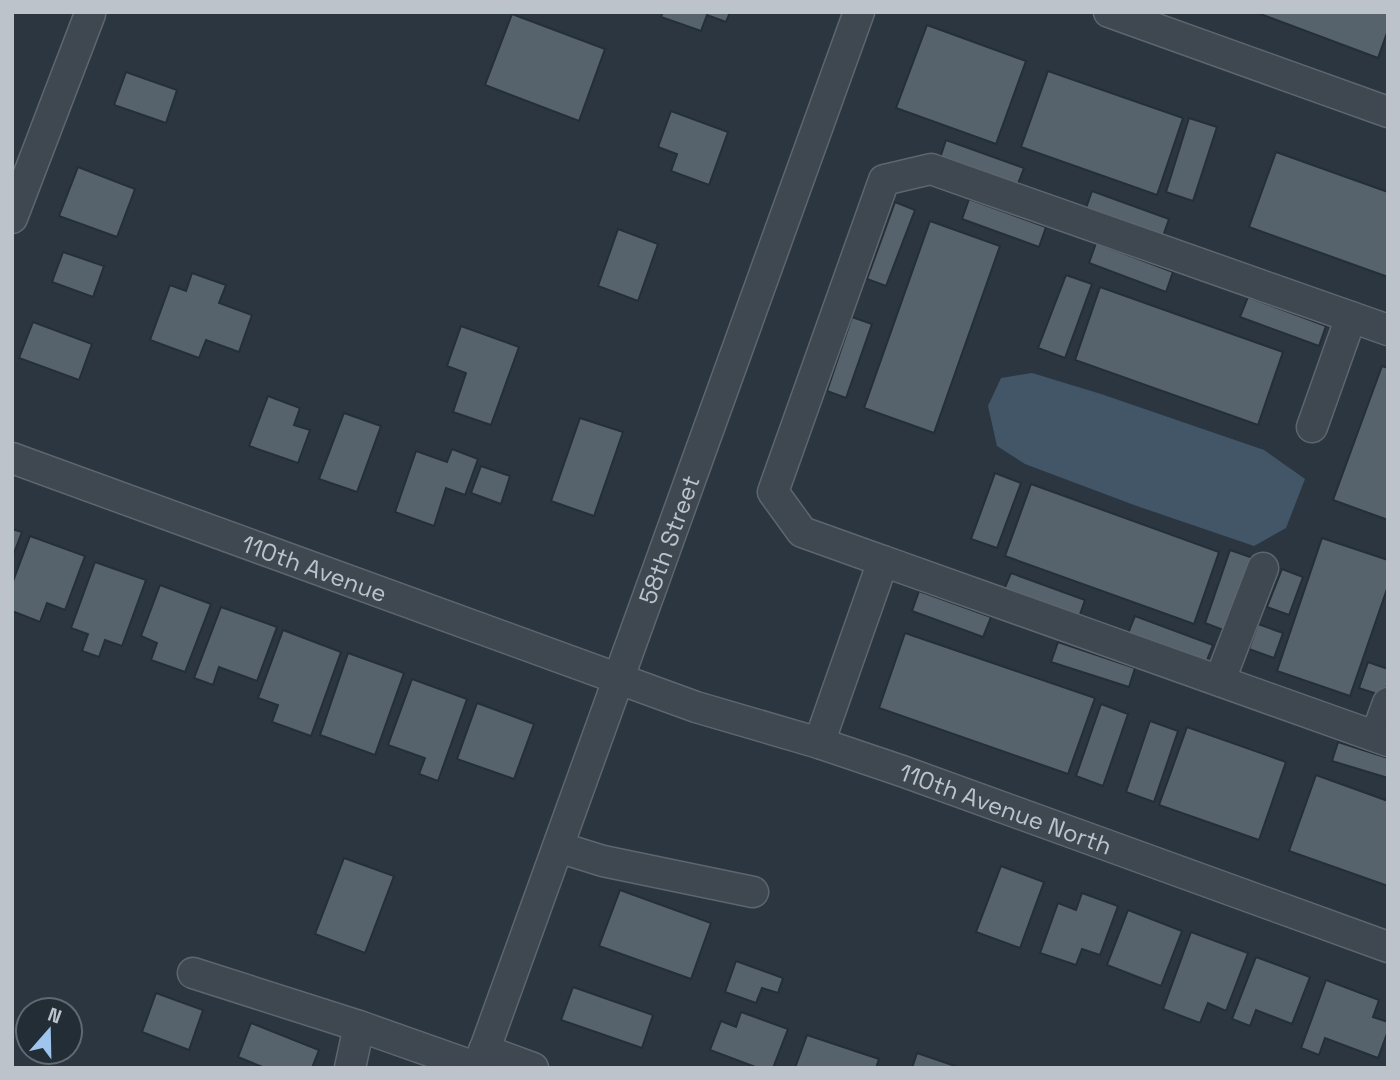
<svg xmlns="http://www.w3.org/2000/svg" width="1400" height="1080" viewBox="0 0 1400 1080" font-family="'Space Grotesk',sans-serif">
	<rect width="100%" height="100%" fill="#2b3641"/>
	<path fill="#435667" d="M1032,373L1101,394L1264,450L1305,479L1286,528L1254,546L1134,505L1025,464L997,446L988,406L1001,378Z"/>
	<g fill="#56636d" stroke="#252f38" stroke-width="2">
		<path d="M663,12H730L726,22L707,15L701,31L661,17Z"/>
		<path d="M1255,12H1388V30L1378,58Z"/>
		<path d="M512,14L605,49L579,121L485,85Z"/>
		<path d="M927,25L1026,61L996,144L896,108Z"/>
		<path d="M1048,71L1183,118L1157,195L1021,147Z"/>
		<path d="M126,72L177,90L166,123L114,105Z"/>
		<path d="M671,111L728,132L709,185L671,171L677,154L658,147Z"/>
		<path d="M1189,118L1217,127L1193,201L1166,192Z"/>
		<path d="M946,140L1024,168L1016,189L939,161Z"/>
		<path d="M1276,152L1388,192V277L1249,227Z"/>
		<path d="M78,167L135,189L117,237L59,216Z"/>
		<path d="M1092,191L1169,219L1162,239L1085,211Z"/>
		<path d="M969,199L1046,227L1039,247L962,219Z"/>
		<path d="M895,202L915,210L886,286L867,279Z"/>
		<path d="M930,221L1000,246L934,433L864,408Z"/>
		<path d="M618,229L658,244L638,301L598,286Z"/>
		<path d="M1096,243L1173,272L1166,292L1089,263Z"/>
		<path d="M63,252L104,266L93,297L52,282Z"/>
		<path d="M192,273L226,285L219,303L252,315L239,352L206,340L199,358L150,340L170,285L186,291Z"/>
		<path d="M1066,275L1092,284L1065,358L1038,348Z"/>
		<path d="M1100,287L1283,352L1258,425L1075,360Z"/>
		<path d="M1248,297L1326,326L1319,346L1240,317Z"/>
		<path d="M852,317L872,324L846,398L827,391Z"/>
		<path d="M33,322L92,344L79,380L19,358Z"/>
		<path d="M461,326L519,347L491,425L453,412L466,373L447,366Z"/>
		<path d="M1382,366L1388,368V520L1333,500Z"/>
		<path d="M268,396L300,408L294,425L310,430L298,463L249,446Z"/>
		<path d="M344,413L381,426L357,492L319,479Z"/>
		<path d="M580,418L623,432L594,516L551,501Z"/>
		<path d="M452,449L478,459L465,495L446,488L434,526L395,512L416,451L447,462Z"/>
		<path d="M481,466L510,476L501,504L471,493Z"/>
		<path d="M995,473L1021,483L997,548L971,539Z"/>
		<path d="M1031,484L1219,552L1194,624L1005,556Z"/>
		<path d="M12,529L22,532L12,558Z"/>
		<path d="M30,536L85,556L65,610L47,603L40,622L12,611V584Z"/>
		<path d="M1322,538L1388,560V586L1350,696L1277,671Z"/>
		<path d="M1230,550L1256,559L1231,633L1205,623Z"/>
		<path d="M95,562L146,580L122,646L105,640L99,657L82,651L88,634L71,628Z"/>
		<path d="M1282,569L1303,577L1289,615L1267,607Z"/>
		<path d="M1011,573L1085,600L1078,620L1003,592Z"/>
		<path d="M160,585L211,604L185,672L151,660L157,643L141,636Z"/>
		<path d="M919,591L991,617L983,637L912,611Z"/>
		<path d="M221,607L277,627L257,681L219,667L213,685L194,678Z"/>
		<path d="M1135,616L1213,645L1205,665L1127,636Z"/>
		<path d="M1258,624L1283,633L1274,658L1249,649Z"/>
		<path d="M283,630L341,652L311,736L272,722L278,705L258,698Z"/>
		<path d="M905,633L1095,698L1068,774L879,708Z"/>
		<path d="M1058,642L1135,668L1129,687L1051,662Z"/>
		<path d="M348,653L404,673L375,755L320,735Z"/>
		<path d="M1368,662L1388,669V683L1383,696L1359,688Z"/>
		<path d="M412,679L467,699L438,781L419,774L425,758L388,745Z"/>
		<path d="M477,703L534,724L514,779L457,759Z"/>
		<path d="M1101,704L1128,714L1103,786L1076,776Z"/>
		<path d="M1150,721L1178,731L1154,802L1126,792Z"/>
		<path d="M1187,727L1286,762L1259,840L1159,805Z"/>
		<path d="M1338,742L1388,758V778L1332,761Z"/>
		<path d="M1316,775L1388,801V886L1289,851Z"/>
		<path d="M344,858L394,876L365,953L315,934Z"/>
		<path d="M1001,866L1044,882L1020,948L976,932Z"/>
		<path d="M620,890L711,923L691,979L599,946Z"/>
		<path d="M1082,893L1118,906L1100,955L1082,949L1076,965L1040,953L1058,903L1076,910Z"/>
		<path d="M1128,910L1182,931L1161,986L1107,965Z"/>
		<path d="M1191,932L1248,953L1226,1011L1208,1003L1200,1023L1163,1009Z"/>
		<path d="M1256,957L1310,977L1292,1024L1256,1010L1250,1026L1232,1019Z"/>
		<path d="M736,961L783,978L778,993L762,988L756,1003L725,992Z"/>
		<path d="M1326,980L1379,1000L1373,1017L1388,1022V1031L1378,1058L1325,1038L1319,1055L1301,1048Z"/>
		<path d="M573,987L653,1015L642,1048L561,1020Z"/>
		<path d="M156,993L203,1010L189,1050L142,1032Z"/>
		<path d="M741,1012L788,1029L773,1068H758L710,1050L721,1021L736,1027Z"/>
		<path d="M251,1023L319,1050L312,1068H265L238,1057Z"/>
		<path d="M807,1035L879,1059L876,1068H795Z"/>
		<path d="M917,1053L961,1068H912Z"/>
	</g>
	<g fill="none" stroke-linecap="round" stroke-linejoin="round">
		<defs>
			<g id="minor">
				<path d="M1109,12L1388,112"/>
				<path d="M12,218L90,14"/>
				<path d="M1312,427L1351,317"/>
				<path id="s1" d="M12,458L696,707L819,743L902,771L1388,947"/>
				<path d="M883,561L802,532L773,492L884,180L931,169L1388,330"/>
				<path d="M1220,680L1263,568"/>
				<path d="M1376,736L1388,703"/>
				<path d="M819,743L883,561L1388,741"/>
				<path d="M558,847L603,861L753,892"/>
				<path d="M193,973L359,1026L350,1068"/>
				<path d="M359,1026L478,1068"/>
				<path d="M484,1050L533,1068"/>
				<path id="s2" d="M478,1068L859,12"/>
			</g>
		</defs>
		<use href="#minor" stroke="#5d666e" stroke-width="33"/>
		<use href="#minor" stroke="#3f4851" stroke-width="30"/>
	</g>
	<g text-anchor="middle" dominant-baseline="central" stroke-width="7" stroke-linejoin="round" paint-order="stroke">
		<g font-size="24" fill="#bcc3cb" stroke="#232d36">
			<text stroke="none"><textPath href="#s2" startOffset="562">58th Street</textPath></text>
			<text stroke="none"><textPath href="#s1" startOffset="322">110th Avenue</textPath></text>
			<text stroke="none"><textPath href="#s1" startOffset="1054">110th Avenue North</textPath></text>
		</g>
	</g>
	<rect width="1400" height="1080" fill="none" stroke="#bcc3cb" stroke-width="28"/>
	<g transform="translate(49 1031) rotate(20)"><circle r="33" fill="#232d36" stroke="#606972" stroke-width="2"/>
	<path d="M0-5L12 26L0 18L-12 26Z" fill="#9fc5ed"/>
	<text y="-10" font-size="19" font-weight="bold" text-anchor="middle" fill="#bcc3cb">N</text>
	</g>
</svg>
